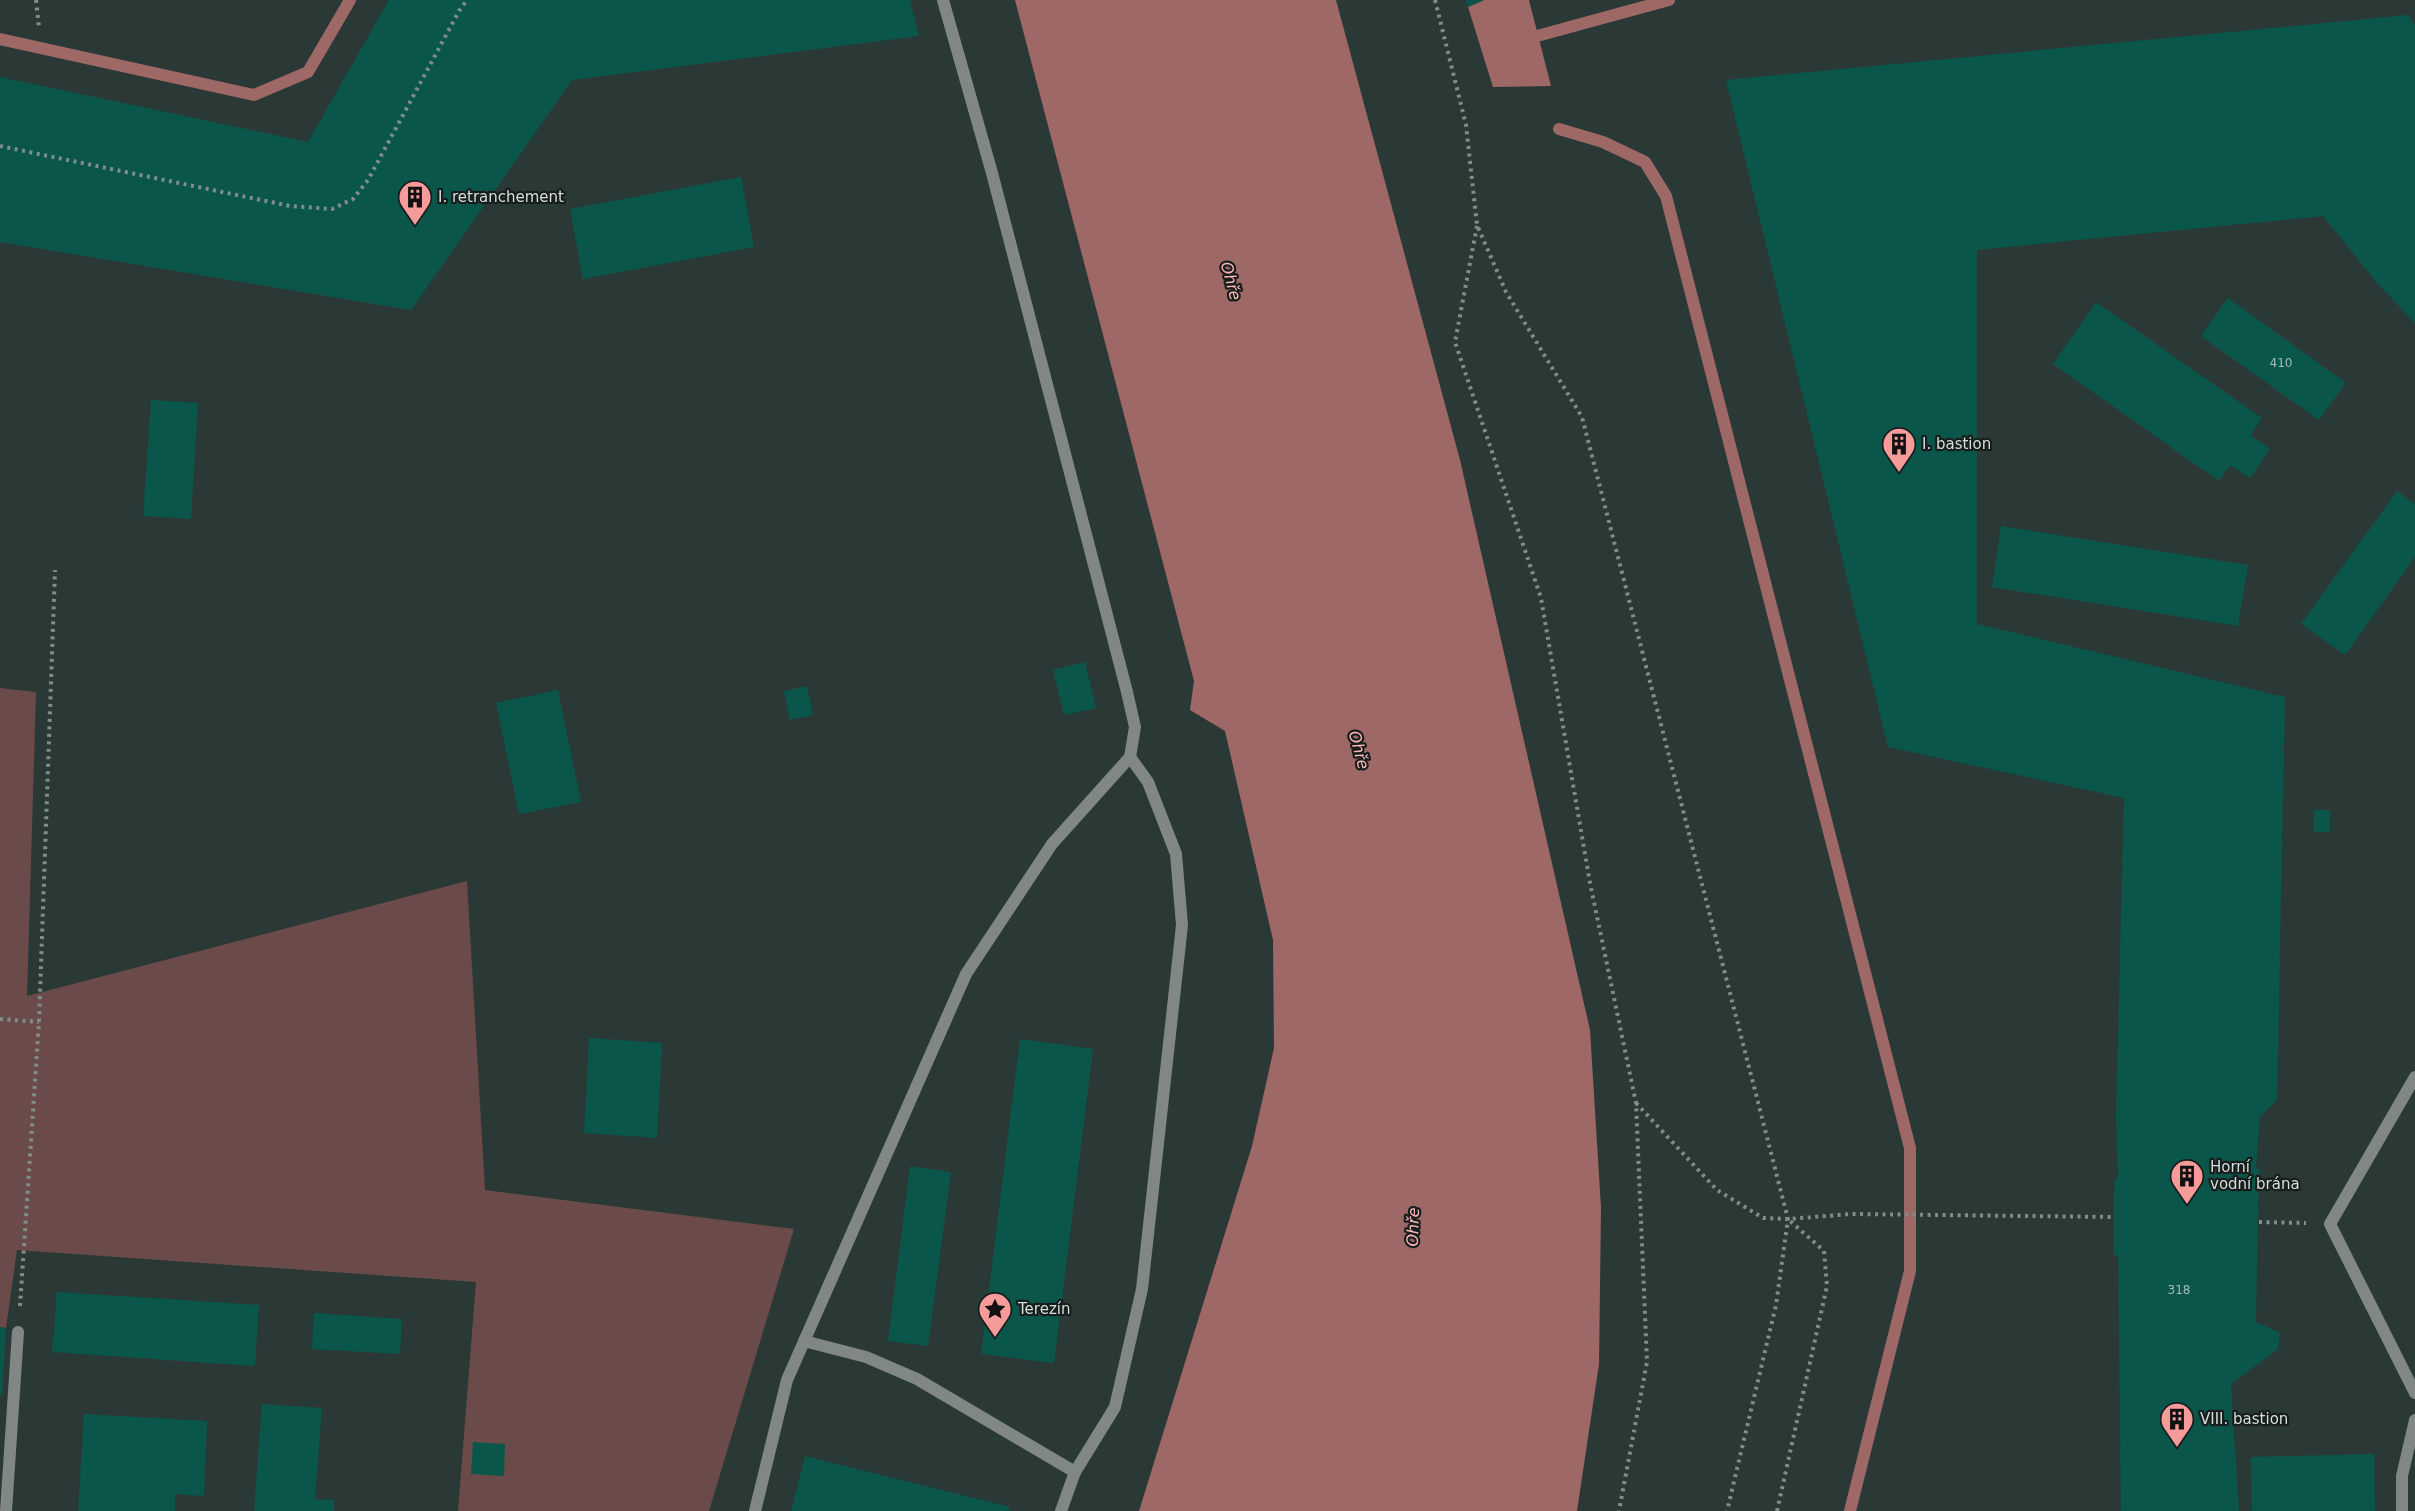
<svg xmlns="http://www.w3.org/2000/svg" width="2415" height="1511" viewBox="0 0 2415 1511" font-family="'DejaVu Sans',sans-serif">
	<rect width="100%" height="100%" fill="#2b3936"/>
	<path fill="#6a4b4a" d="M0,688L36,692L27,996L467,881L485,1190L794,1229L709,1511H458L476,1282L17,1250L6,1328L0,1327Z"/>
	<g fill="#9e6867">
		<path d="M1015,0H1336L1460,460L1590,1030L1601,1208L1599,1364L1577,1511H1139L1252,1146L1274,1048L1273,940L1225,731L1190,710L1194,681Z"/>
		<path d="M1484,0H1529L1551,86L1493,87L1468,7Z"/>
	</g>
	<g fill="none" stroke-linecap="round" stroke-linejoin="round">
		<g stroke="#9e6867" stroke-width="12">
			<path d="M0,39L254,95L308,72L350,0"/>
			<path d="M1526,39L1669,0"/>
			<path d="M1559,129L1603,142L1645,162L1666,196L1910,1148V1271L1850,1511"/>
		</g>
	</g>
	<g fill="#0b564b">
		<path d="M389,0H910L919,36L572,80L411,310L0,242V77L308,142Z"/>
		<path d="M1466,0H1484L1468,7Z"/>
		<path d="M2408,15L2415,26V323L2377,283L2323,216L1977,250V624L2285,697L2277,1100L2260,1117L2256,1169L2259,1168L2256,1322L2280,1333L2278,1349L2231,1384L2239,1511H2121L2118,1255H2114V1193L2115,1178H2118L2116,1116L2124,798L1888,747L1726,80Z"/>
		<path d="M741,177L754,247L583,279L570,209Z"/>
		<path d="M2228,298L2346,383L2319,420L2201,336Z"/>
		<path d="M2096,302L2262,418L2251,435L2270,449L2250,478L2230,465L2219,481L2053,364Z"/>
		<path d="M151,400L198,403L191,519L143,516Z"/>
		<path d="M2397,491L2415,504V557L2345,655L2301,624Z"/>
		<path d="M2001,526L2248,565L2238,626L1992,587Z"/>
		<path d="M1085,662L1096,708L1064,715L1053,670Z"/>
		<path d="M807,686L813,715L790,720L784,691Z"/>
		<path d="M558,690L581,802L519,814L496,703Z"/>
		<rect x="2314" y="810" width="16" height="22"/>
		<path d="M589,1038L662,1043L657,1138L584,1133Z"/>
		<path d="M1020,1039L1093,1049L1054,1363L981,1354Z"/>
		<path d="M910,1166L951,1172L928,1346L888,1341Z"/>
		<path d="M57,1292L259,1305L255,1366L52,1352Z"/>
		<path d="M314,1313L402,1319L400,1354L312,1349Z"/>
		<path d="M0,1327L6,1328L2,1395H0Z"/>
		<path d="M262,1404L322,1408L315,1499L334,1500V1511H254Z"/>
		<path d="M84,1414L207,1421L204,1496L175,1494V1511H78Z"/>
		<path d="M473,1442L505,1444L504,1476L471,1474Z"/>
		<path d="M2374,1454L2375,1511H2252L2251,1457Z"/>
		<path d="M805,1456L1010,1507L1009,1511H791Z"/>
	</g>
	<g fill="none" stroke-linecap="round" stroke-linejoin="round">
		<g stroke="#818d8a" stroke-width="4" stroke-dasharray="3 4.5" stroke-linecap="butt">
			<path d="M36,0L39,27"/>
			<path d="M1435,0L1466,125L1477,225L1506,292L1582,417L1788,1219L1776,1305L1727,1511"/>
			<path d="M0,146L290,206L332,209L353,199L368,180L459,11L467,0"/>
			<path d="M1477,226L1455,342L1541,598L1590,883L1636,1103L1647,1362L1619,1511"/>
			<path d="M0,1019L39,1022"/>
			<path d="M1636,1103L1717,1190L1763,1218L1788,1219L1851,1214L2115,1217"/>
			<path d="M2259,1222L2306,1223"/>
			<path d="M20,1306L39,1022L55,570"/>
			<path d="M1777,1511L1827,1286L1824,1251L1788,1219"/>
		</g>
		<g stroke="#808785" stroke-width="12">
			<path d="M943,0L992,173L1127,692"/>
			<path d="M804,1341L866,1357L917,1379L1075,1472"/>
			<path d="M6,1511L18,1332"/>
			<path d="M1061,1511L1075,1472L1115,1407L1142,1289L1182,925L1176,854L1148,782L1130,757"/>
		</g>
		<g stroke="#808785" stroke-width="12">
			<path d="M2415,1077L2330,1224L2415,1393"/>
			<path d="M755,1511L787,1380L966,974L1052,844L1130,757L1135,727L1127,692"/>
			<path d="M2402,1511V1476L2415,1420"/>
		</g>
	</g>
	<defs>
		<symbol id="building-pin" viewBox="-11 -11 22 30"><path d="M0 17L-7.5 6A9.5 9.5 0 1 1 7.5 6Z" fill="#f59b9a" stroke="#181e1d"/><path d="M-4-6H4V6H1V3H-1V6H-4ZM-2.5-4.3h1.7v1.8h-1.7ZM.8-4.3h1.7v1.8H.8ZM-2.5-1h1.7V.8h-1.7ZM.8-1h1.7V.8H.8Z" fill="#111"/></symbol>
		<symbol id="sight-pin" viewBox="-11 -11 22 30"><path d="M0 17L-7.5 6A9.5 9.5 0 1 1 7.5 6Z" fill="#f59b9a" stroke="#181e1d"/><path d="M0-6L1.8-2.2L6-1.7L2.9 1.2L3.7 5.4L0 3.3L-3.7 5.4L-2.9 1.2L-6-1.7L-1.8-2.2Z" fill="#111"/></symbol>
	</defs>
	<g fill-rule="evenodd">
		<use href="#building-pin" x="396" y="178" width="38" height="52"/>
		<use href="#building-pin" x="1880" y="425" width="38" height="52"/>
		<use href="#building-pin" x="2168" y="1157" width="38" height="52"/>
		<use href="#sight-pin" x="976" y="1290" width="38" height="52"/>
		<use href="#building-pin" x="2158" y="1400" width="38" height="52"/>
	</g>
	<g text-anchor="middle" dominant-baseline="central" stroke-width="4.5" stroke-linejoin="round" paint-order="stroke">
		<g font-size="12" fill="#a2bcb7">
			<text x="2281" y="363">410</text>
			<text x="2179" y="1290">318</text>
		</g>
		<g font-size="15" fill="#d5dedb" stroke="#181e1d" text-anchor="start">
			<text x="438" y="197">I. retranchement</text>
			<text x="1922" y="444">I. bastion</text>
			<text x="2210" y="1167">Horní<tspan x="2210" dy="17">vodní brána</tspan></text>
			<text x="1018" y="1309">Terezín</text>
			<text x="2200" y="1419">VIII. bastion</text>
		</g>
		<g font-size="16" font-style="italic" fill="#feb9b7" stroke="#181e1d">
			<text transform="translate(1231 281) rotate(75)">Ohře</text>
			<text transform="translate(1359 750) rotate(75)">Ohře</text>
			<text transform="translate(1413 1227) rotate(-88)">Ohře</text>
		</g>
	</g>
</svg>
